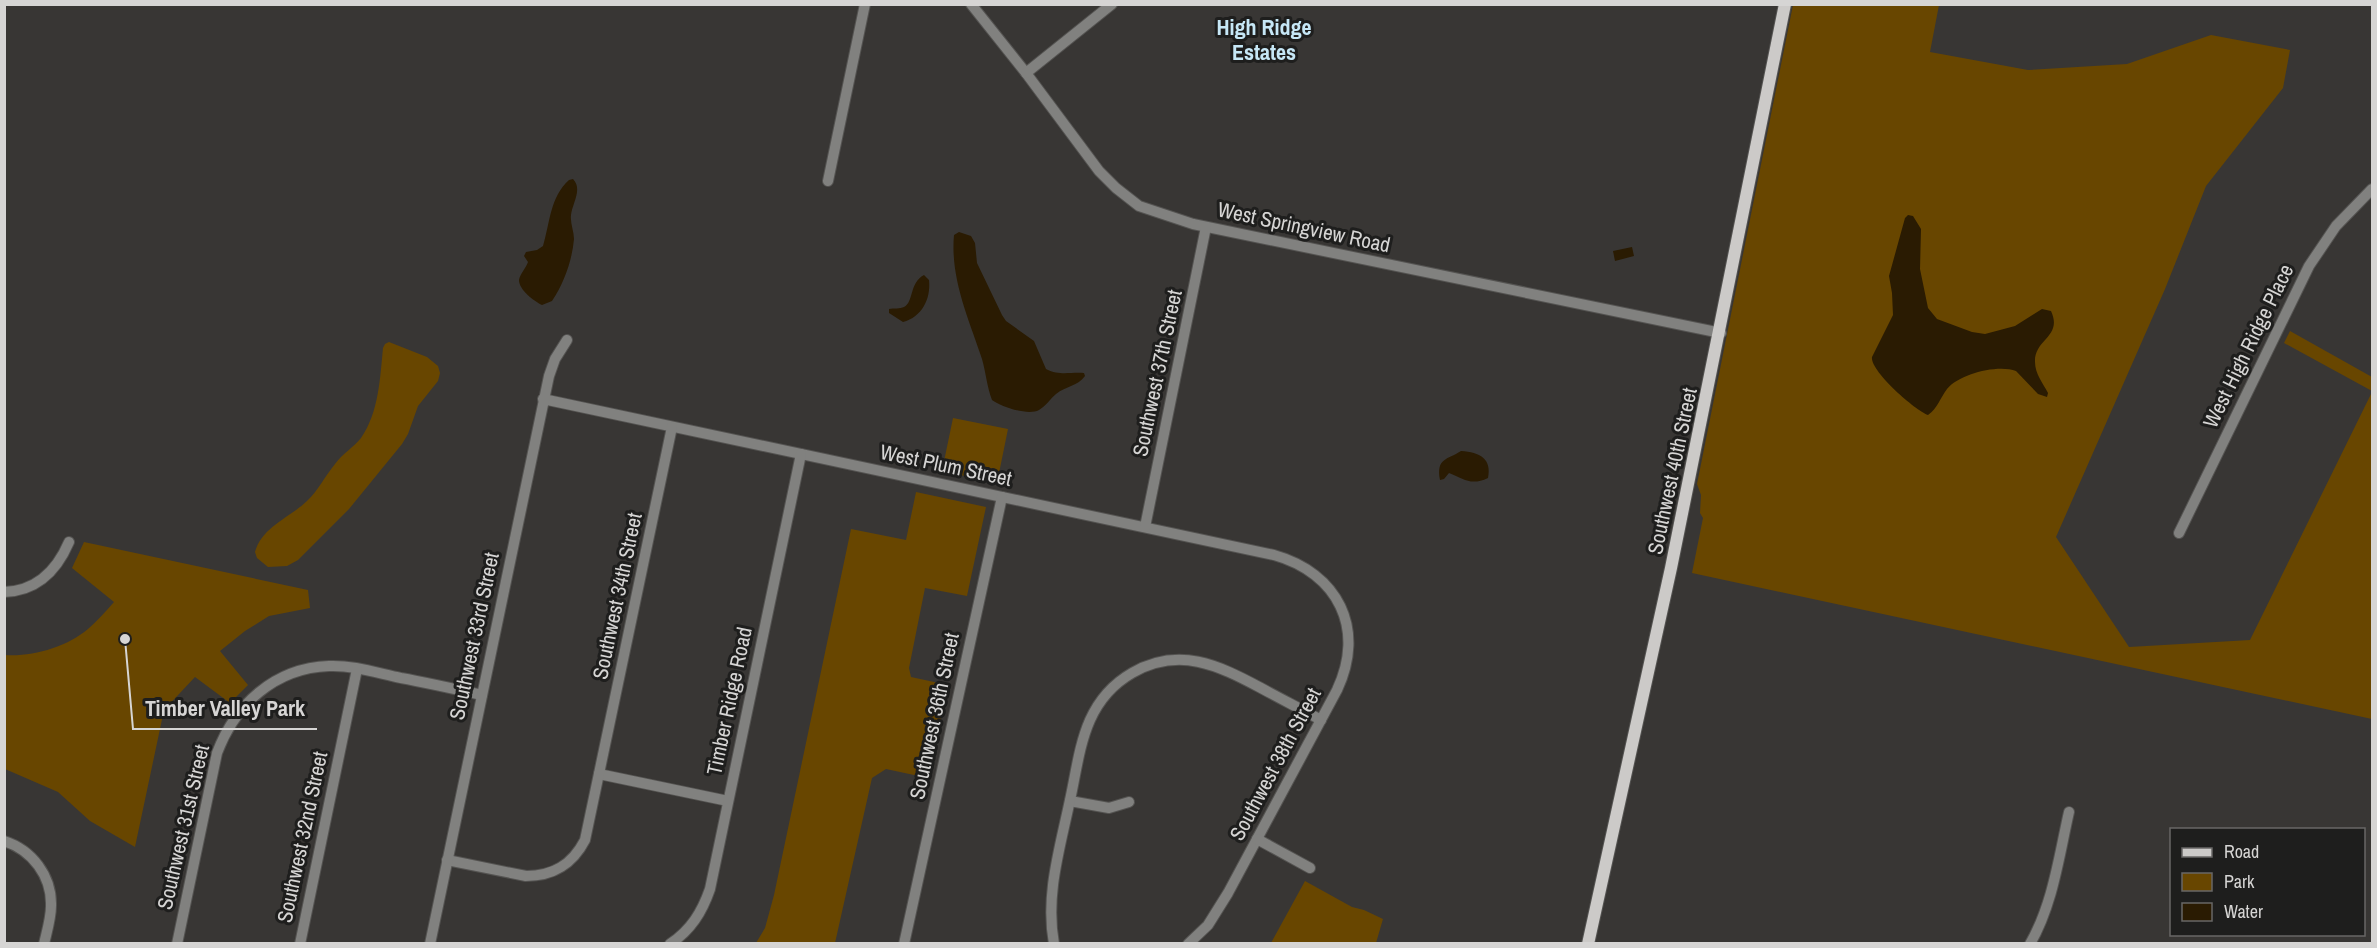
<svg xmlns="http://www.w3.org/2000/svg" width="2377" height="948" viewBox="0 0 2377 948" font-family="'Archivo Narrow',sans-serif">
	<rect width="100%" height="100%" fill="#383634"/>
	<g fill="#684600">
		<path d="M1793,5H1939L1930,52L2028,70L2127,64L2211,35L2290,50L2283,88L2206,186L2165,289L2056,537L2129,647L2250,640L2372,392V719L1692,573L1703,518L1700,513L1701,495L1697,484Z"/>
		<path d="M2290,331L2372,377V391L2284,343Z"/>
		<path d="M389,342L427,357L438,366L440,373L438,381L418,406L408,434L402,444L349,509L298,560L287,566L268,567L257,558L255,552C262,527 289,518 307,501C318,491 325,476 335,464C342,454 354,447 361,438C379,412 380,378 383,348L385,344Z"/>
		<path d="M953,418L1008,429L997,483L942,471Z"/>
		<path d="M916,492L986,507L967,596L925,588L909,668L911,677L948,685L928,778L886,769L872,778L835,943H756L765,928L774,895L851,529L906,540Z"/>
		<path d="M84,542L308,590L310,608L269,616L245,631L220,651L248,685L230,703L195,677L164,710L135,847L90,821L58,792L5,769V655C32,657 67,647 88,629C97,621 106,611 114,602L72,568Z"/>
		<path d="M1305,881L1352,907L1364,910L1383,919L1376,943H1271Z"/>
	</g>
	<g fill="#2a1b02">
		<path d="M573,179C583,189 572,204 571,215C570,223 574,231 574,239C572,261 564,283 552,301L542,305C534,301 519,290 519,280C520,274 526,268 528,262L524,256L526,252L537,250L543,246C550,223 550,197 569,180Z"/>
		<path d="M1908,215L1913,216L1921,229L1920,269L1928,308L1937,319L1972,332L1985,334L2015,326L2042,309L2051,311C2063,337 2034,339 2035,362C2035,374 2043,383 2048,393L2047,397L2038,394L2016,371C1998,364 1959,374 1947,389C1940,398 1938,408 1928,415C1915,410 1870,371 1872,357L1893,315L1892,293L1889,276L1905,218Z"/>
		<path d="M959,232L971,236L975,243L977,263L1002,315L1006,321L1034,341L1046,369C1060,376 1069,372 1084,373L1085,376C1078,386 1066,386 1056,394C1050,399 1046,406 1039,410C1028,416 1002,407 992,400C987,387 986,373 982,359C969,319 950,279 954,235Z"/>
		<path d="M1632,247L1634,256L1615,261L1613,251Z"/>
		<path d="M924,275L929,280C931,299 922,317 903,322L889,313V309C894,308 900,309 904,307C914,302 909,283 924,275Z"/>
		<path d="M1461,451C1480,452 1492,459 1488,478C1471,486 1464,479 1449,473L1444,479L1440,480C1436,458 1447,460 1461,451Z"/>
	</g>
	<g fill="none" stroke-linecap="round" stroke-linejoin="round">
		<defs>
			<g id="minor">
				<path d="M971,4L1026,73L1099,171L1116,188L1139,206L1193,224L1721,333"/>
				<path d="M1026,73L1112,4"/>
				<path d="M828,181L865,4"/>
				<path d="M543,399L1274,555C1338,573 1366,629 1337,690L1228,893L1208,925L1188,944"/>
				<path d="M1145,527L1206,227"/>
				<path d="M2179,533L2309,266L2336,226L2372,189"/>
				<path d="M4,592C37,591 57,570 69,542"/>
				<path d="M599,774L728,801"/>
				<path d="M1070,801L1109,808L1129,802"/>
				<path d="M1257,839L1310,868"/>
				<path d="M4,841C32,850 52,876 51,906C51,918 47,931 44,944"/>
				<path d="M447,860L526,876C553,876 572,865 585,840L672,427"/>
				<path d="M177,944L217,753C235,705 274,668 329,666C353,665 377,673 401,678C428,683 455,689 482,695"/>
				<path d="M300,944L357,669"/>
				<path d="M430,944L549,376L555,359L567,340"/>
				<path d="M670,944C691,930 702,912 710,889L801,454"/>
				<path d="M904,944L1002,497"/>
				<path d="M1054,944C1045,895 1060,848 1070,800C1076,773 1079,745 1090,720C1099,700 1113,684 1132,673C1179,646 1218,665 1261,688C1281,699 1301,709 1321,720"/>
				<path d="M2030,944C2053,904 2059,856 2069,812"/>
			</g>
			<path id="major" d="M1588,944L1671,568L1785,4"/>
		</defs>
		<use href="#minor" stroke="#545351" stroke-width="12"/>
		<use href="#major" stroke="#545351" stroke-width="14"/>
		<use href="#minor" stroke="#81817f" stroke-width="10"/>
		<use href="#major" stroke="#cccac8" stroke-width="12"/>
	</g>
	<g text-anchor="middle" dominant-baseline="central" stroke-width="6" stroke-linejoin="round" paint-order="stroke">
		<g font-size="21" fill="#d6d5d4" stroke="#1e1e1d">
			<text transform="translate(1304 227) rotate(12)">West Springview Road</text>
			<text transform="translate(2248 346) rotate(-64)">West High Ridge Place</text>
			<text transform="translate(1157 373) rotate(-78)">Southwest 37th Street</text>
			<text transform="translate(946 465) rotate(12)">West Plum Street</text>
			<text transform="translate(1672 471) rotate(-78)">Southwest 40th Street</text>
			<text transform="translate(617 596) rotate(-78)">Southwest 34th Street</text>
			<text transform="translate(474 636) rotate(-78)">Southwest 33rd Street</text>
			<text transform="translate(729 701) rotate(-78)">Timber Ridge Road</text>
			<text transform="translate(934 716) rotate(-78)">Southwest 36th Street</text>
			<text transform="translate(1275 764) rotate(-62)">Southwest 38th Street</text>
			<text transform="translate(183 827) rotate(-77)">Southwest 31st Street</text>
			<text transform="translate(302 837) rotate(-78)">Southwest 32nd Street</text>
		</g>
		<g font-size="22" font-weight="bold" fill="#c6e7f6" stroke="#1e1e1d">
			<text x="1264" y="27">High Ridge<tspan x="1264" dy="25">Estates</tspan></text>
		</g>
	</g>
	<path fill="none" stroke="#d6d5d4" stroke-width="2" d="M125 639L133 729H317"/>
	<circle fill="#d6d5d4" stroke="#1e1e1d" stroke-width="2" cx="125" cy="639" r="6"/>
	<g font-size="22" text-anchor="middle" font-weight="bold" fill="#d6d5d4" stroke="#1e1e1d" stroke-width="6" stroke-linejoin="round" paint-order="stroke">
		<text x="225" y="716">Timber Valley Park</text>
	</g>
	<rect width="2377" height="948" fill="none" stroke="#d6d5d4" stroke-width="12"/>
	<rect x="2170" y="828" width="195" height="108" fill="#1e1e1d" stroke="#686766" stroke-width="1.5"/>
	<rect x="2182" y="848" width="30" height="9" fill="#cccac8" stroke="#686766" stroke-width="1.5"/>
	<text x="2224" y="858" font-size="18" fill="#d6d5d4">Road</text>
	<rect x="2182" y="873" width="30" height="18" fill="#684600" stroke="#686766" stroke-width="1.5"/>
	<text x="2224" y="888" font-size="18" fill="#d6d5d4">Park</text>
	<rect x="2182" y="903" width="30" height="18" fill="#2a1b02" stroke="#686766" stroke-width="1.5"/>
	<text x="2224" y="918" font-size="18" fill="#d6d5d4">Water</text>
</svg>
